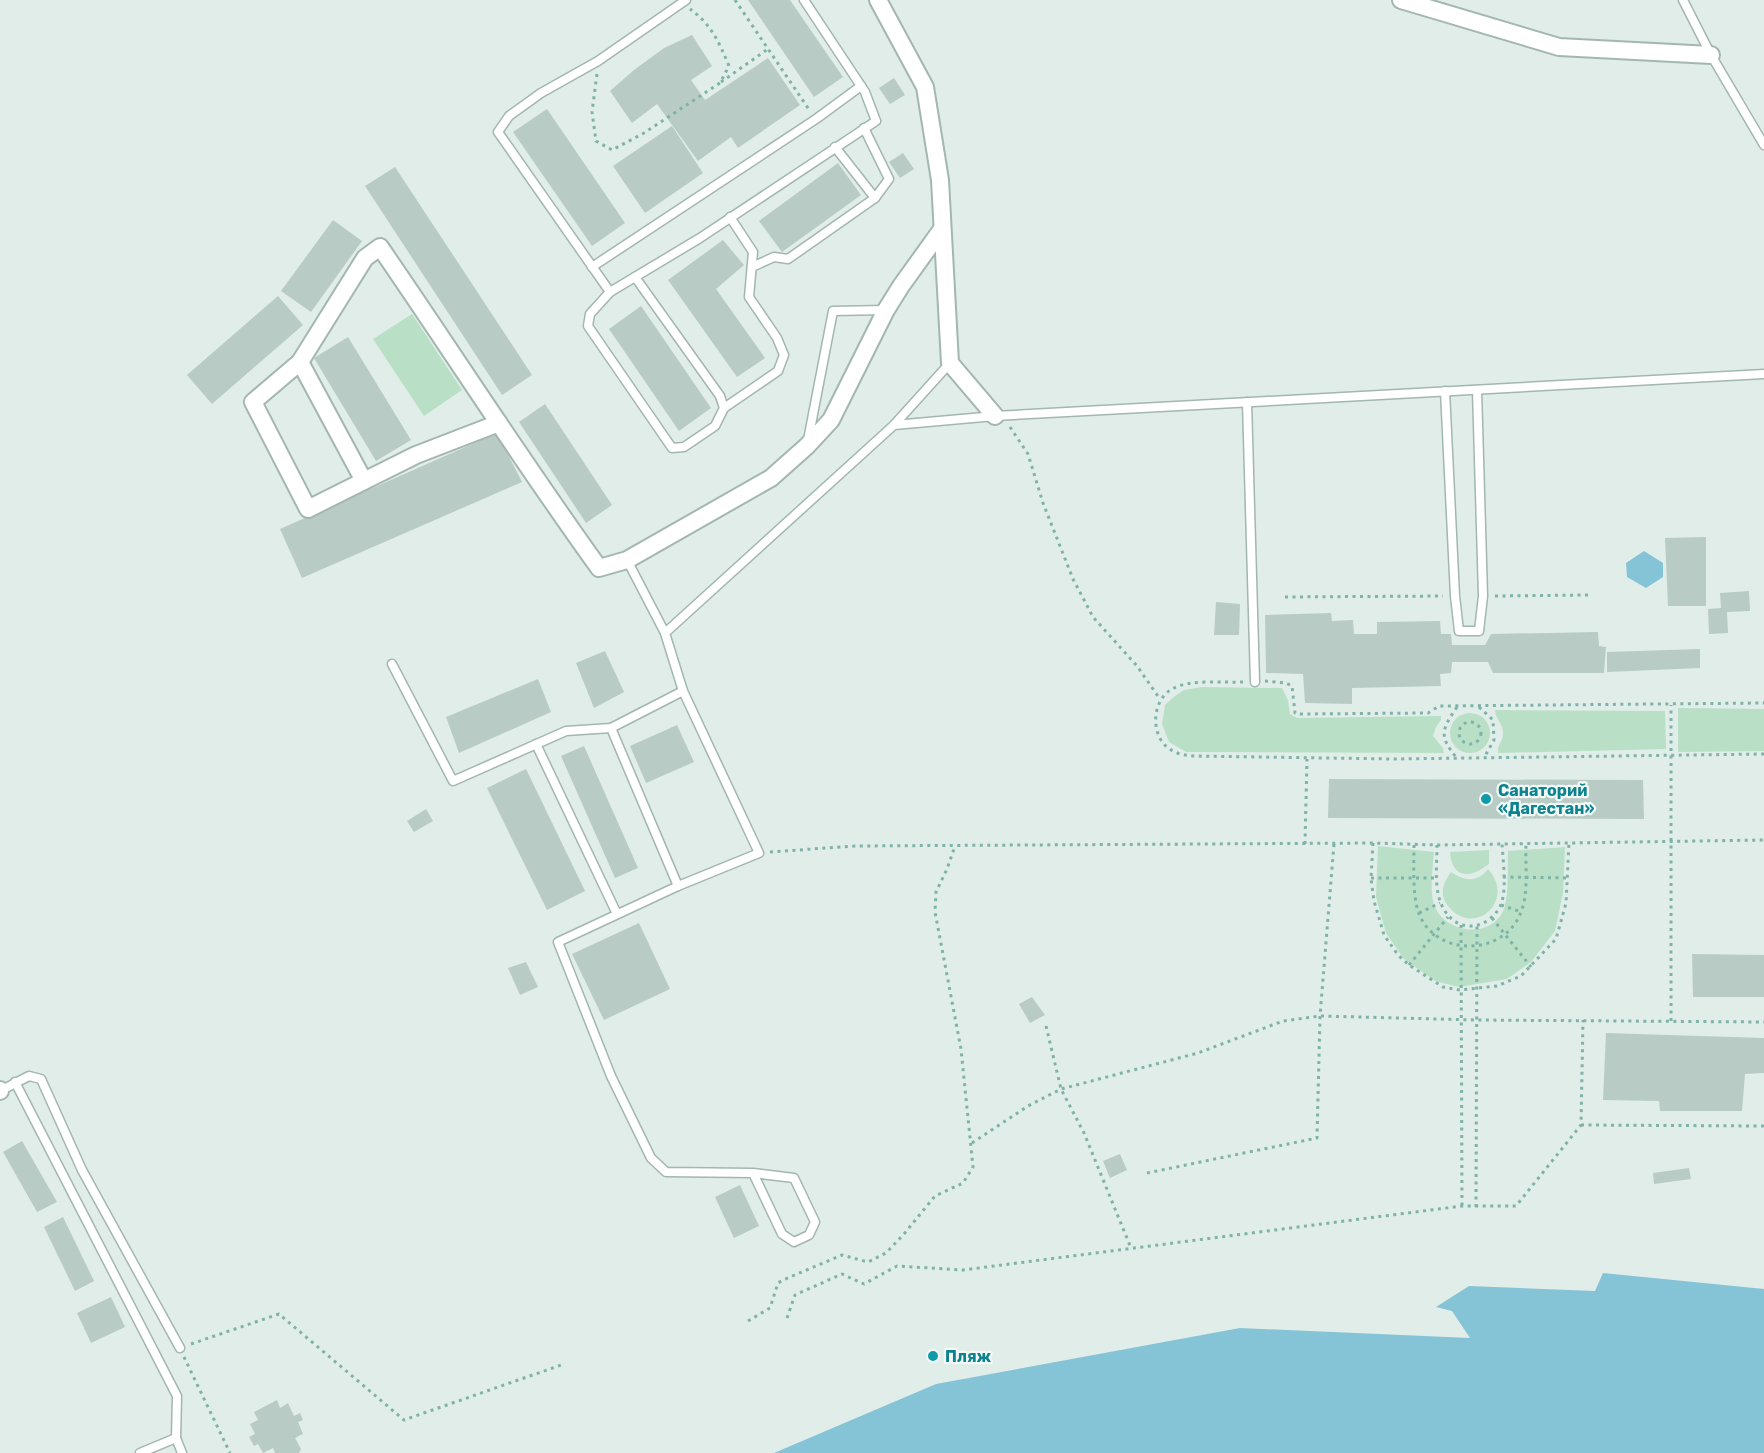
<svg xmlns="http://www.w3.org/2000/svg" width="1764" height="1453" font-family="Rubik,sans-serif">
	<rect width="100%" height="100%" fill="#e1ede9"/>
	<!-- green -->
	<g fill="#b9e0c6">
		<path d="M412 314 462 390 424 416 373 339Z"/>
		<path d="M1202 687 1282 688 1288 700 1290 714 1297 718 1441 716V720L1436 727 1433 736 1443 748 1444 753 1186 752 1169 742 1162 724 1165 705 1175 696 1184 690Z"/>
		<path d="M1678 708 1764 709V751L1678 752Z"/>
		<path d="M1495 710 1665 711 1666 749 1498 753C1497 745 1503 741 1503 734 1504 724 1495 719 1495 710Z"/>
		<circle cx="1470" cy="733" r="20"/>
		<path d="M1378 846 1434 852C1433 866 1429 895 1435 907 1445 931 1485 939 1501 915 1510 901 1507 868 1508 851L1565 847 1563 893 1555 931 1531 962 1507 979 1459 987 1435 981 1404 959 1386 933 1376 897Z"/>
		<path d="M1489 850V864C1470 879 1452 879 1450 852Z"/>
		<path d="M1488 869C1517 900 1474 939 1448 906 1439 894 1443 883 1451 872 1464 881 1478 883 1488 869Z"/>
	</g>
	<!-- water -->
	<g fill="#85c4d7">
		<path d="M1644 551 1663 563V577L1646 588 1627 577 1626 563Z"/>
		<path d="M1603 1273 1764 1289V1453H774L936 1384 1240 1328 1470 1338 1452 1311 1436 1307 1469 1286 1595 1291Z"/>
	</g>
	<!-- building -->
	<g fill="#b9cbc5">
		<path d="M748 0H790L843 77 814 97Z"/>
		<path d="M692 35 712 66 691 80 705 100 768 58 800 105 738 148 731 137 698 161 657 104 632 123 610 91 634 70 664 48Z"/>
		<path d="M894 78 905 95 890 104 879 88Z"/>
		<path d="M547 109 625 223 592 246 513 132Z"/>
		<path d="M672 126 703 173 645 213 613 166Z"/>
		<path d="M903 153 914 169 900 178 889 162Z"/>
		<path d="M838 163 861 195 782 252 759 221Z"/>
		<path d="M395 167 532 375 502 395 365 186Z"/>
		<path d="M333 220 362 241 311 312 281 291Z"/>
		<path d="M723 240 744 265 716 289 765 358 737 377 668 280Z"/>
		<path d="M278 296 303 325 212 404 187 375Z"/>
		<path d="M641 306 711 408 679 431 609 329Z"/>
		<path d="M348 337 411 440 376 461 314 358Z"/>
		<path d="M545 404 612 505 586 523 519 422Z"/>
		<path d="M497 433 522 482 302 578 280 529Z"/>
		<path d="M1706 537V606H1668L1665 538Z"/>
		<path d="M1749 591 1750 611 1727 612 1728 633 1709 634 1708 609 1721 608 1720 593Z"/>
		<path d="M1216 602 1240 604 1239 635H1214Z"/>
		<path d="M1331 613 1332 621 1353 620 1354 634H1377V622L1440 621 1441 634H1451L1452 645H1485L1491 634 1598 632 1599 646 1606 647 1604 673H1493L1488 662H1452L1451 673 1440 674 1441 686 1352 688V704L1305 703 1303 674 1266 673 1265 615Z"/>
		<path d="M1700 649V668L1607 672V652Z"/>
		<path d="M605 651 624 692 594 708 576 663Z"/>
		<path d="M538 679 551 712 459 753 446 717Z"/>
		<path d="M677 725 694 762 646 783 630 746Z"/>
		<path d="M584 746 638 868 615 878 561 756Z"/>
		<path d="M526 769 585 891 547 910 487 788Z"/>
		<path d="M1329 779 1643 780 1644 819 1328 818Z"/>
		<path d="M426 809 433 821 414 832 407 821Z"/>
		<path d="M639 923 670 989 604 1020 572 954Z"/>
		<path d="M1692 954 1764 955V997H1693Z"/>
		<path d="M526 962 538 987 520 995 508 968Z"/>
		<path d="M1032 997 1045 1015 1030 1023 1019 1004Z"/>
		<path d="M1606 1033 1764 1038V1073L1745 1074 1742 1111H1660L1659 1101 1603 1100Z"/>
		<path d="M22 1141 57 1202 37 1212 3 1152Z"/>
		<path d="M1120 1154 1127 1170 1110 1178 1103 1161Z"/>
		<path d="M1689 1168 1691 1179 1654 1184 1653 1173Z"/>
		<path d="M740 1185 759 1226 734 1238 715 1197Z"/>
		<path d="M63 1217 94 1281 75 1291 44 1227Z"/>
		<path d="M111 1297 125 1327 91 1343 77 1313Z"/>
		<path d="M277 1400 280 1408 288 1403 294 1416 300 1413 303 1420 298 1422 303 1434 295 1438 301 1449 299 1453H275L273 1448 263 1453 258 1444 254 1446 249 1437 255 1434 250 1424 258 1420 254 1412Z"/>
	</g>
	<g fill="none" stroke-linecap="round" stroke-linejoin="round">
		<defs>
			<g id="service">
				<path d="M686 0 598 61 541 93 509 116 498 132 610 292 700 238 876 121 865 92 804 0"/>
				<path d="M1683 0 1711 55 1764 145"/>
				<path d="M835 147 875 198"/>
				<path d="M592 267 816 119 861 86"/>
				<path d="M752 267 774 257 788 259 875 198 889 179 864 128"/>
				<path d="M610 292 590 314 588 326 672 448 684 447 715 426 724 408 720 396 635 277"/>
				<path d="M1445 391 1455 596 1459 631H1479L1483 596 1477 390"/>
				<path d="M1247 402 1255 682"/>
				<path d="M724 408 778 371 784 355 777 338 749 297 753 252 730 217"/>
				<path d="M894 425 950 363"/>
				<path d="M808 440 833 311 886 310"/>
				<path d="M627 560 665 633"/>
				<path d="M392 664 453 781 566 731 611 728 683 691"/>
				<path d="M611 728 678 886"/>
				<path d="M536 744 617 914"/>
				<path d="M15 1082 177 1396 176 1438 182 1453"/>
				<path d="M0 1091 29 1076 41 1079 82 1170 180 1348"/>
				<path d="M753 1173 794 1178 815 1222 809 1235 794 1242 782 1234 753 1173 666 1172 651 1158 611 1076 558 942 678 886 759 853 683 691 665 633 894 425 995 416 1764 374"/>
				<path d="M140 1453 176 1438"/>
			</g>
			<g id="minor">
				<path d="M878 0 925 87 940 180 950 363 995 416"/>
				<path d="M1401 0 1559 47 1711 55"/>
				<path d="M300 362 364 481"/>
				<path d="M499 423 416 455 308 509 253 402 300 362 365 258 380 247C453 353 523 463 599 568L627 560 771 478 807 446 831 420 886 310 901 286 942 229"/>
				<path d="M0 1090V1091"/>
			</g>
		</defs>
		<!-- service casing -->
		<use href="#service" stroke="#a3b6b1" stroke-width="11"/>
		<!-- minor casing -->
		<use href="#minor" stroke="#a3b6b1" stroke-width="20"/>
		<!-- path -->
		<g stroke="#7fb3a7" stroke-width="3" stroke-dasharray="3 4.5" stroke-linecap="butt">
			<path d="M735 0 810 111"/>
			<path d="M597 74 592 112 596 141 612 150 644 133 720 83 729 66C719 42 711 24 690 9"/>
			<path d="M721 82 768 49"/>
			<path d="M1010 427 1028 454 1043 503 1073 579 1093 617 1137 666 1160 699"/>
			<path d="M1495 596 1589 595"/>
			<path d="M1285 597 1443 596"/>
			<path d="M1265 681 1286 683 1292 686 1295 713 1300 714 1428 713 1439 706 1764 703"/>
			<path d="M1243 682C1223 683 1191 679 1174 688 1152 698 1150 733 1167 747 1175 754 1184 755 1193 756L1394 759 1764 754"/>
			<path d="M1457 707C1442 729 1438 736 1457 758"/>
			<path d="M1479 707 1493 720 1494 740 1485 756"/>
			<circle cx="1470" cy="733" r="11"/>
			<path d="M1373 843 1371 878 1374 901 1384 935 1398 955 1409 965 1443 987 1460 990 1497 986 1521 976 1556 939 1566 903 1569 842"/>
			<path d="M1305 844 1307 759"/>
			<path d="M1414 845C1414 865 1412 895 1419 914 1437 958 1505 956 1521 912 1529 892 1525 865 1526 843"/>
			<path d="M1437 845C1437 871 1431 906 1456 922 1461 926 1471 927 1478 925 1487 923 1498 913 1501 904 1507 890 1503 860 1502 844"/>
			<path d="M770 852 855 846 1373 843 1437 845 1764 840"/>
			<path d="M1503 877 1568 878"/>
			<path d="M1371 878H1437"/>
			<path d="M1501 905 1521 912"/>
			<path d="M1419 913 1440 903"/>
			<path d="M1492 918 1531 967"/>
			<path d="M1461 925 1462 1205"/>
			<path d="M1409 965 1448 917"/>
			<path d="M1671 1021V705"/>
			<path d="M1046 1026 1061 1089 1084 1133 1131 1248"/>
			<path d="M1581 1125 1764 1126"/>
			<path d="M972 1143 1028 1106 1061 1089 1198 1053 1283 1021 1320 1016 1477 1020 1764 1022"/>
			<path d="M1147 1173 1317 1138 1320 1016 1334 844"/>
			<path d="M1476 1207 1477 926"/>
			<path d="M787 1318 795 1295 842 1274 864 1284 897 1266 963 1270 1462 1206H1516L1581 1125 1583 1020"/>
			<path d="M748 1321 770 1308 778 1283 783 1280 842 1255 868 1262 886 1253 904 1234 935 1196 963 1183 973 1167 961 1049 935 912 936 892 947 869 955 846"/>
			<path d="M191 1344 279 1314 404 1420 564 1364"/>
			<path d="M184 1357 230 1453"/>
		</g>
		<!-- service -->
		<use href="#service" stroke="#fff" stroke-width="8"/>
		<!-- minor -->
		<use href="#minor" stroke="#fff" stroke-width="16"/>
	</g>
	<!-- markers -->
	<g fill="#0f9aa8" stroke="#f2f9f6" stroke-width="2">
		<circle cx="1486" cy="799" r="6"/>
		<circle cx="933" cy="1356" r="6"/>
	</g>
	<g text-anchor="middle" stroke-width="4.5" stroke-linejoin="round" paint-order="stroke">
		<!-- culture labels -->
		<g font-size="16" font-weight="bold" fill="#0d838f" stroke="#f2f9f6" text-anchor="start">
			<text x="1498" y="796">Санаторий<tspan x="1498" dy="18">«Дагестан»</tspan></text>
			<text x="945" y="1362">Пляж</text>
		</g>
	</g>
</svg>
